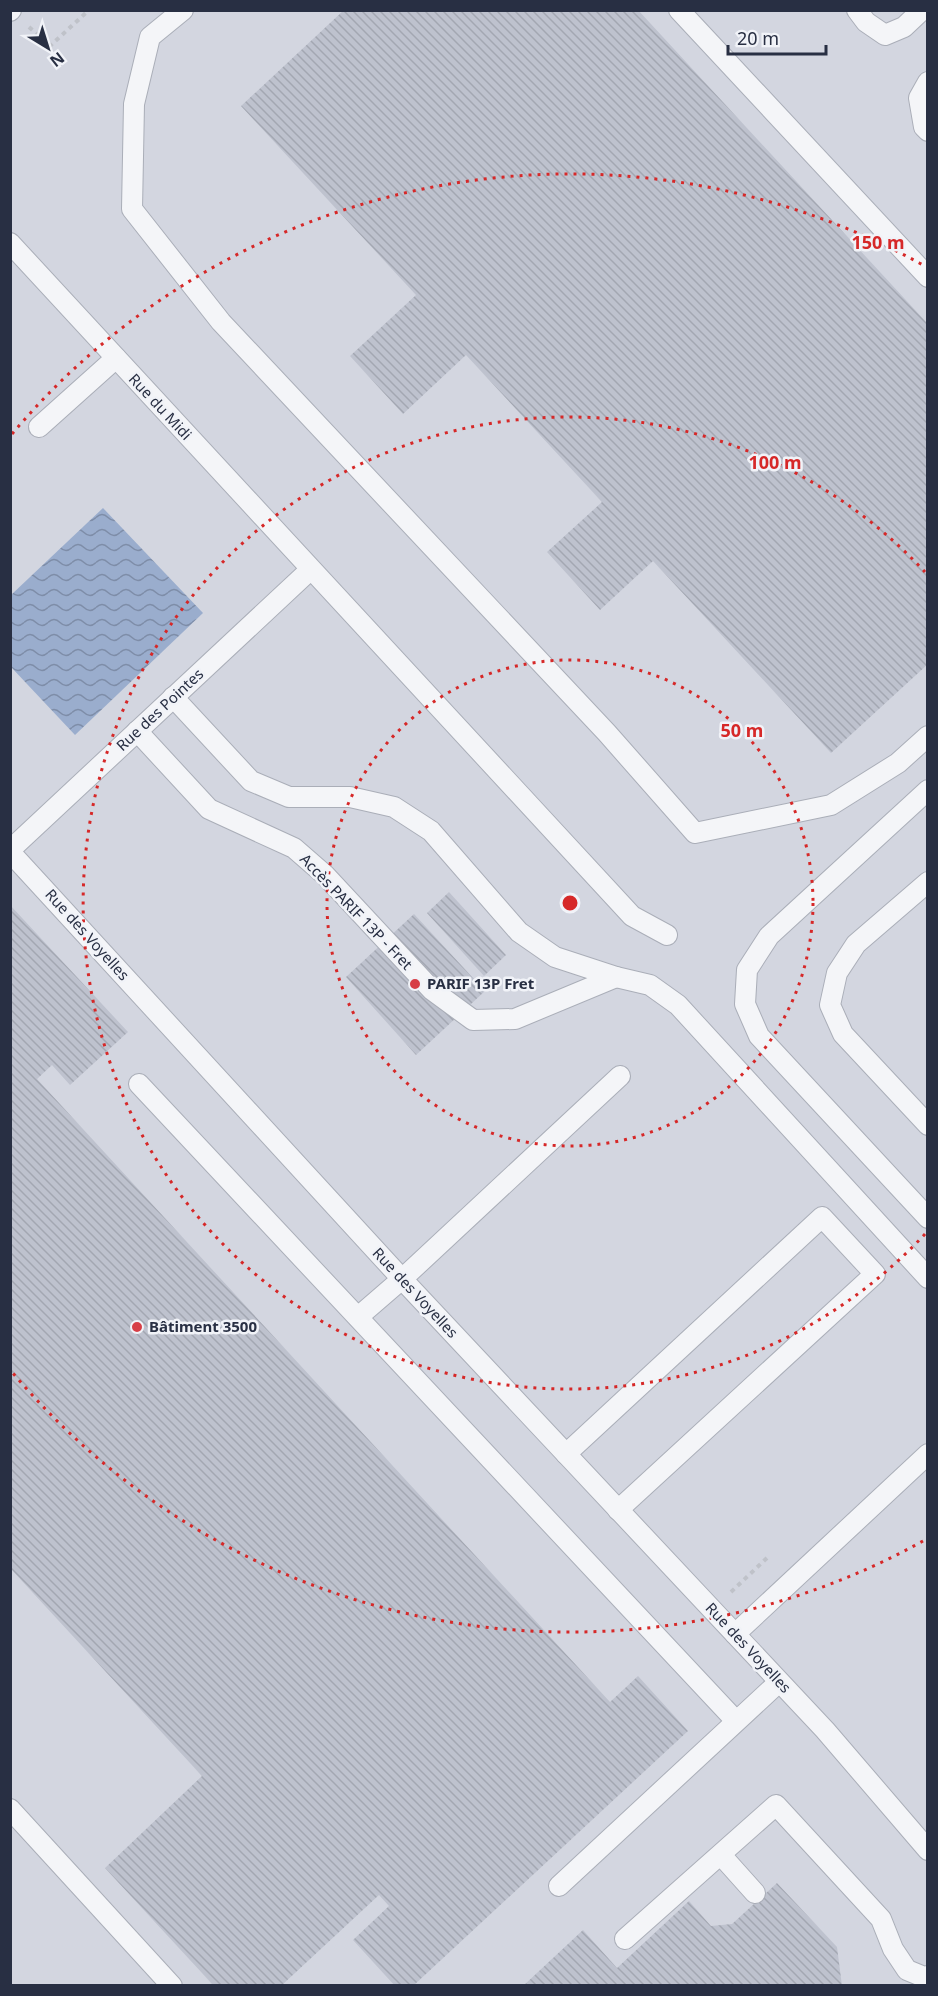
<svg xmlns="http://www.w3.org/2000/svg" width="938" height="1996" font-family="'Noto Sans',sans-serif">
	<defs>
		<pattern id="water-waves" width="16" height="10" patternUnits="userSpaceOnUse" patternTransform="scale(1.5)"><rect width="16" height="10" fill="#9aadcd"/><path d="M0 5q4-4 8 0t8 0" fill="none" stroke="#7e8da8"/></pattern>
		<pattern id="building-back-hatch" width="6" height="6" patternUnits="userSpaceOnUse" patternTransform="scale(1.5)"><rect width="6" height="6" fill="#bec2ce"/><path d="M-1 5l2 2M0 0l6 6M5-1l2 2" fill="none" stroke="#a3a7b2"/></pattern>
	</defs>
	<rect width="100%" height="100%" fill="#e1e4ea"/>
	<!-- built -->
	<path fill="#d3d6e0" d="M11 11H927V1985L11 1986Z"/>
	<!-- water -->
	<path fill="url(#water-waves)" d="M103 508 203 613 75 735 11 667V595Z"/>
	<!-- building -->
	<g fill="url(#building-back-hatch)">
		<path d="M344 10H638L928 324V664L831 753 653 561 600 610 547 552 602 502 466 355 403 414 350 356 416 295 241 106Z"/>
		<path d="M449 892 506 955 484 976 427 913Z"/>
		<path d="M10 905 128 1032 70 1085 52 1065 37 1079 610 1702 638 1676 688 1731 413 1986H395L353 1940 389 1906 379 1895 281 1986H214L105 1868 202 1776 10 1568Z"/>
		<path d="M414 914 485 991 416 1055 346 977Z"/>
		<path d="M777 1883 837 1947 842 1986H523L583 1930 617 1968 689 1901 711 1926 732 1924Z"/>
	</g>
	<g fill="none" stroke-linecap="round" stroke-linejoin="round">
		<defs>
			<g id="lane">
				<path d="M183 10 150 37 134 104 132 209 221 322 607 733 695 833 831 805 898 763 928 736"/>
				<path d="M679 10 928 277"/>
				<path d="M857 10 866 22 885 35 904 27 922 10"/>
				<path d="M10 11 11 10"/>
				<path d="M928 82 919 98 924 127 928 131"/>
				<path d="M10 243 632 916 667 935"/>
				<path d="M39 427 116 358"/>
				<path d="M173 697 251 781 289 797H350L394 807 431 831 519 932 555 957 616 977 650 985 678 1005 928 1278"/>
				<path d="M137 731 209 809 294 848 325 875 432 990 473 1020 515 1019 616 977"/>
				<path d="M928 790 769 936 747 970 745 1004 759 1036 928 1218"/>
				<path d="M10 850 310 570"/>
				<path d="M10 852 402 1279 825 1730 928 1850"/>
				<path d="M928 882 856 944 837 973 830 1005 843 1034 928 1125"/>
				<path d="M139 1084 736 1721"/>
				<path d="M358 1317 402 1279 620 1076"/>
				<path d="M566 1454 822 1217 875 1274 618 1510"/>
				<path d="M735 1634 928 1454"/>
				<path d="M10 1809 172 1986"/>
				<path d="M721 1855 755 1893"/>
				<path d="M559 1886 779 1682"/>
				<path d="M625 1939 776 1805 881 1919 893 1949 907 1970 924 1977 928 1976"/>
			</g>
		</defs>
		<!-- lane casing -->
		<use href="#lane" stroke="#aaaeb8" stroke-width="22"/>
		<!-- path -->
		<g stroke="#bfc2c9" stroke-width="4" stroke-dasharray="4.5 4.5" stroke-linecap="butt">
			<path d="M29 27 50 46 89 10"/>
			<path d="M731 1592 768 1557"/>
		</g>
		<!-- lane -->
		<use href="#lane" stroke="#f4f5f8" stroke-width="20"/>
	</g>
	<!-- distance rings -->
	<g fill="none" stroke="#d62828" stroke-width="3" stroke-dasharray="3 6">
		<circle cx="570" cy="903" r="243"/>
		<path d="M925 1234A486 486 0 1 1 925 572"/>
		<path d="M923 1541A729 729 0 0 1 12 1372M12 434A729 729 0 0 1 923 265"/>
	</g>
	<!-- markers -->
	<g fill="#d73e46" stroke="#f1f3f8" stroke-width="2">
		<circle cx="415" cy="984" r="6"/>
		<circle cx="137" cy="1327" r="6"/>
	</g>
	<g text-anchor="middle" stroke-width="5" stroke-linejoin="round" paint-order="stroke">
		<!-- street labels -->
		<g font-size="15" fill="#282f43" stroke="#f1f3f8">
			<text transform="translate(160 407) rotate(47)" y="5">Rue du Midi</text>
			<text transform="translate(160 710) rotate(-43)" y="5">Rue des Pointes</text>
			<text transform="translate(356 912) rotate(46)" y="5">Accès PARIF 13P - Fret</text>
			<text transform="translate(87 935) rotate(48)" y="5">Rue des Voyelles</text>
			<text transform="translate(415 1293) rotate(47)" y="5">Rue des Voyelles</text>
			<text transform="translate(748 1648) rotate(47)" y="5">Rue des Voyelles</text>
		</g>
		<!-- poi labels -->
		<g font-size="15" font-weight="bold" fill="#282f43" stroke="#f1f3f8" text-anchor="start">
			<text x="427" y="989">PARIF 13P Fret</text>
			<text x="149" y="1332">Bâtiment 3500</text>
		</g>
	</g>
	<circle cx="570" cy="903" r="9" fill="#d62828" stroke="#f1f3f8" stroke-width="3"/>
	<g font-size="18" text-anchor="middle" font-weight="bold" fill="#d62828" stroke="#f1f3f8" stroke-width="5" stroke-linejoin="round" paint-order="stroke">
		<text x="878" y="249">150 m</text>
		<text x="775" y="469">100 m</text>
		<text x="742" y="737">50 m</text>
	</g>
	<!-- border -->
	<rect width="938" height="1996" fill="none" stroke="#282f43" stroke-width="24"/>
	<!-- north arrow -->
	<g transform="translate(48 48) rotate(142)" stroke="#f1f3f8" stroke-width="4.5" paint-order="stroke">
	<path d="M0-4.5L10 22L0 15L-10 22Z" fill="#282f43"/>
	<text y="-9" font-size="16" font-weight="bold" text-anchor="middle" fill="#282f43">N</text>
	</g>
	<!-- scale -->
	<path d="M728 45v9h98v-9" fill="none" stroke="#282f43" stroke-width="3"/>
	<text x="737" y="45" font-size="18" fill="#282f43" stroke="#f1f3f8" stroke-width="4.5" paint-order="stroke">20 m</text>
</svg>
